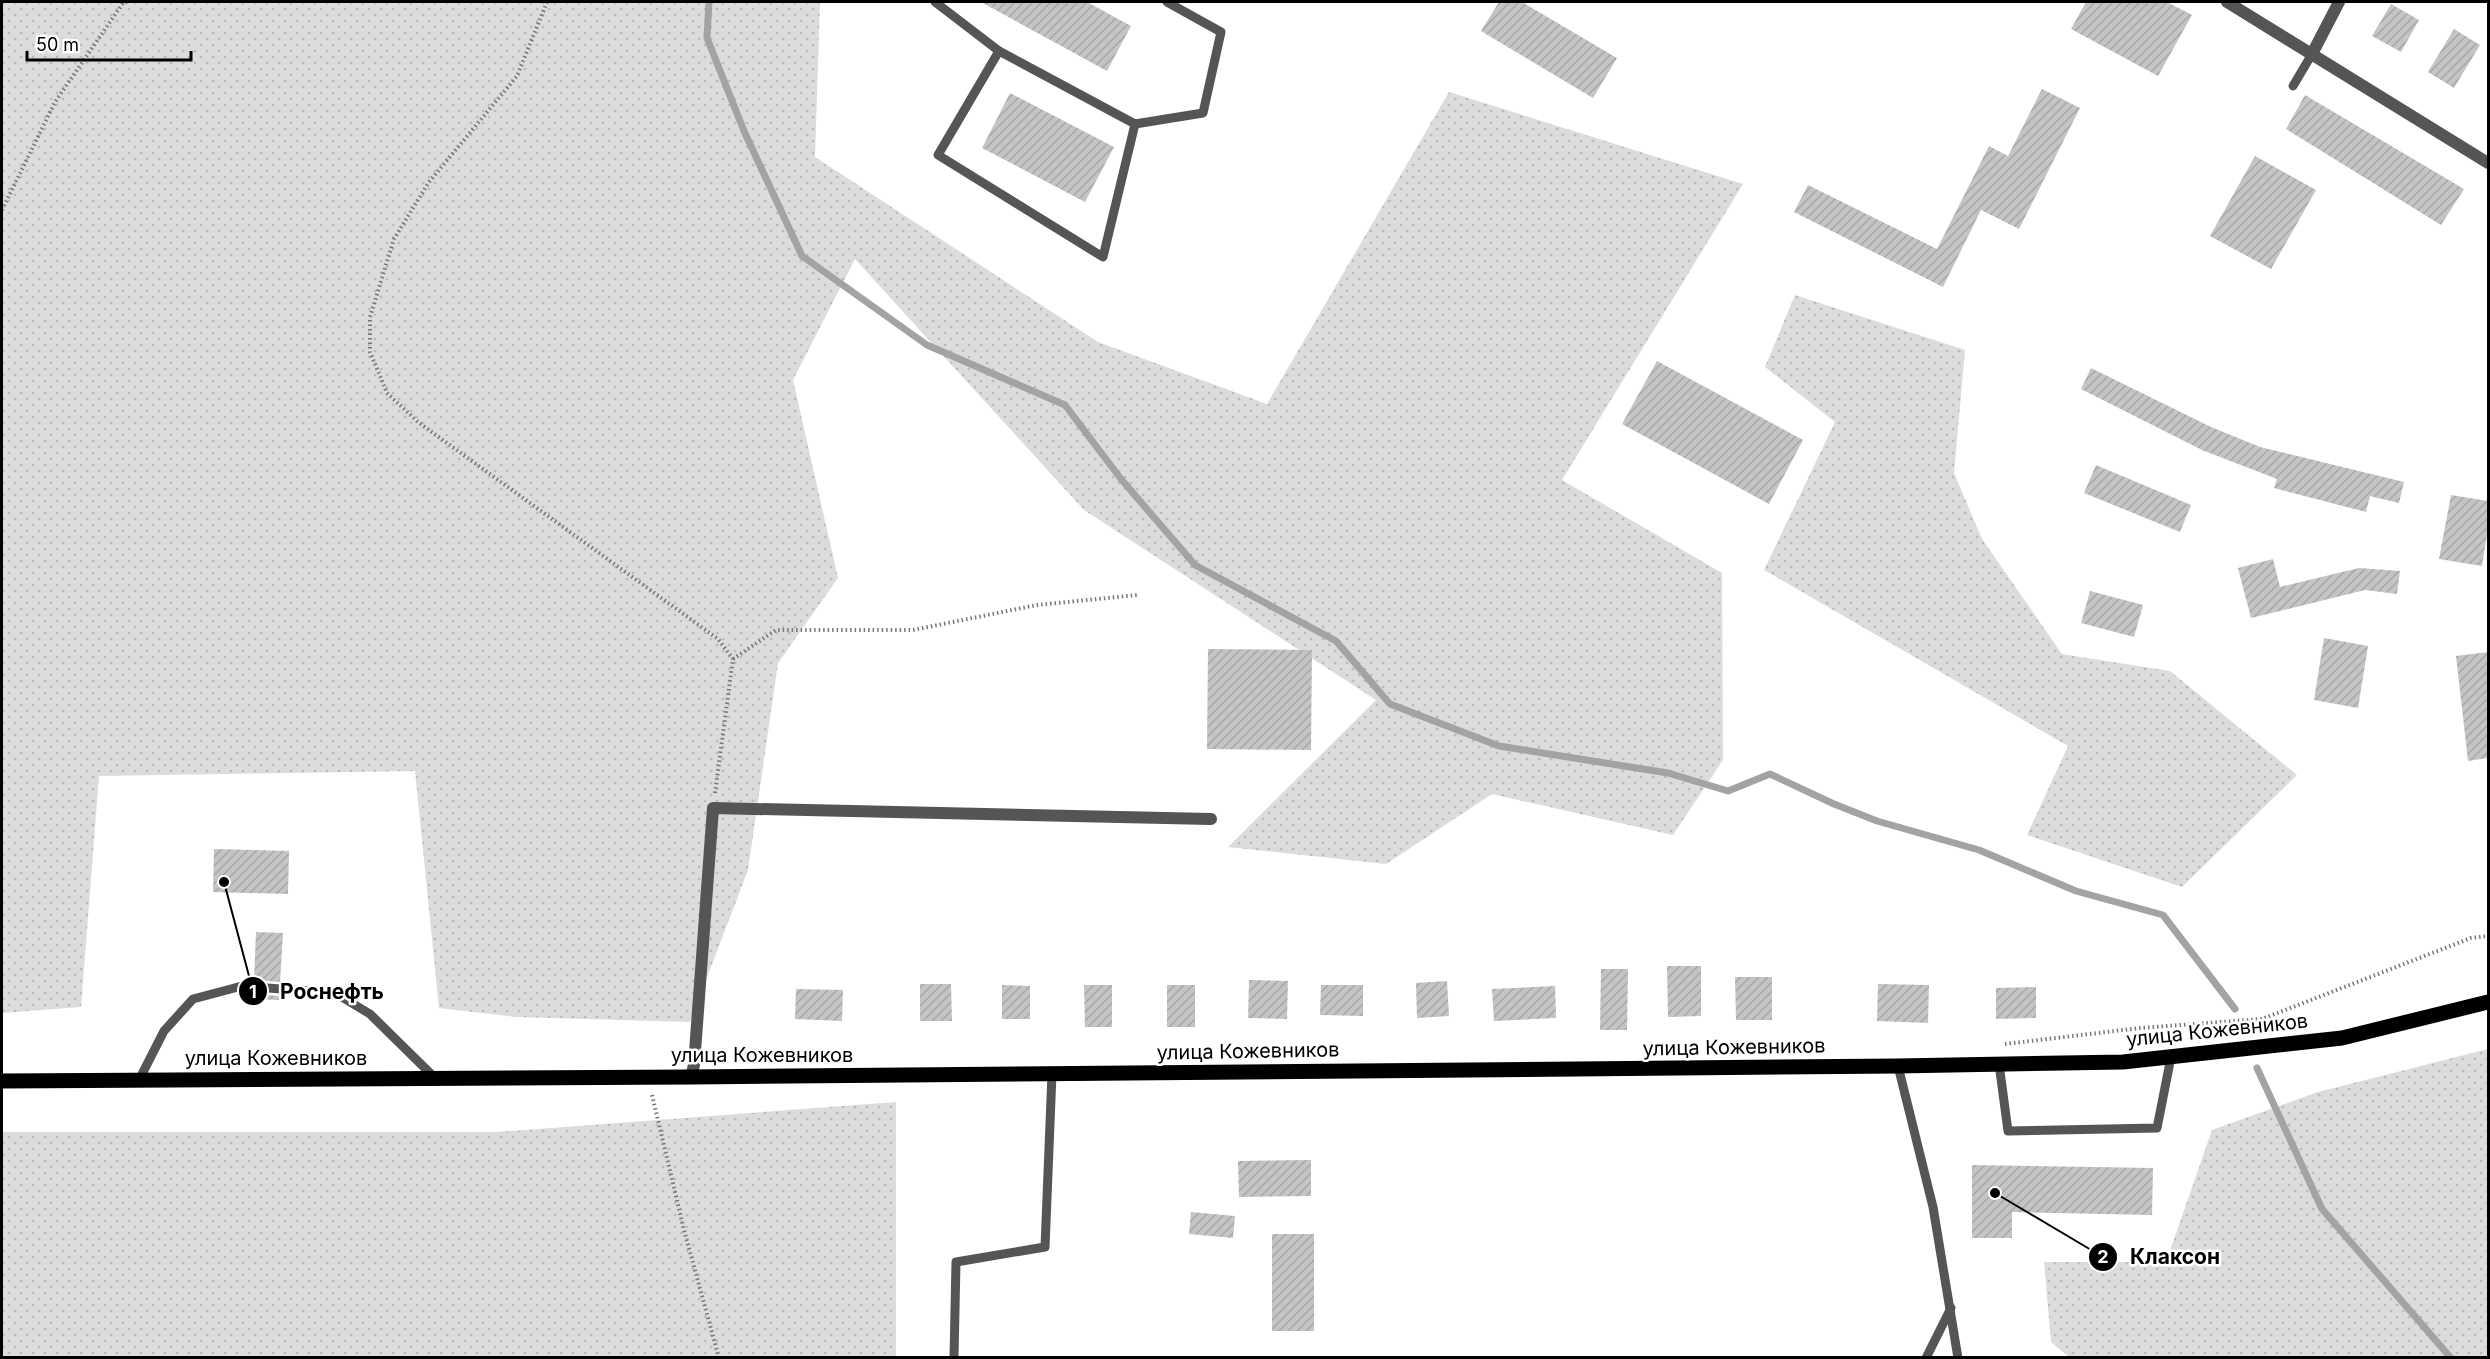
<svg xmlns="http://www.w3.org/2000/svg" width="2490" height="1359" font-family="Inter,sans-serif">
	<defs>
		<pattern id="grass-dots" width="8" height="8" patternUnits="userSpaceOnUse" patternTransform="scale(1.5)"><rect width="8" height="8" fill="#dcdcdc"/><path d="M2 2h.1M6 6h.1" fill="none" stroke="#bbb" stroke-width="1.8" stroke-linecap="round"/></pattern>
		<pattern id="building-hatch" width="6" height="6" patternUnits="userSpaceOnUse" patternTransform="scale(1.5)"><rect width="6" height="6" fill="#c4c4c4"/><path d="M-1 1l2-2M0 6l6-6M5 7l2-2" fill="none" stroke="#a7a7a7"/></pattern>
	</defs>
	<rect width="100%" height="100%" fill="#fff"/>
	<!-- grass -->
	<g fill="url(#grass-dots)">
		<path d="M2 2H820L815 157 1098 342 1267 404 1449 92 1743 184 1562 480 1722 573 1723 760 1673 835 1492 794 1386 864 1228 847 1376 700 1084 510 855 259 793 380 838 578 778 663 748 870 690 1022 517 1017 439 1008 415 771 99 776 81 1007 2 1013Z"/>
		<path d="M1795 295 1965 350 1954 473 1982 539 2062 654 2170 671 2297 775 2182 887 2027 835 2068 746 1764 570 1835 422 1765 367Z"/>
		<path d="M2488 1049V1357L2070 1358 2051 1342 2044 1262H2166L2212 1130 2318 1092Z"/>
		<path d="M896 1102V1357H2V1132H497Z"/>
	</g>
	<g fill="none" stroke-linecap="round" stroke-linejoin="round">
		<!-- stream -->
		<g stroke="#a3a3a3" stroke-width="7">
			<path d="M709 2 707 38 744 131 802 256 927 345 1065 405 1121 479 1195 565 1336 641 1390 704 1499 746 1668 773 1728 791 1770 774 1834 804 1877 821 1979 850 2076 891 2163 915 2235 1009"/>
			<path d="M2257 1068 2322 1209 2451 1358"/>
		</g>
	</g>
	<!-- building -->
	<g fill="url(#building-hatch)">
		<path d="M981 2H1087L1131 26 1107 71Z"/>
		<path d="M1499 2H1522L1617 58 1593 98 1481 31Z"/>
		<path d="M2086 2H2167L2192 15 2158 76 2071 29Z"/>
		<path d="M2391 4 2419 20 2401 52 2372 36Z"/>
		<path d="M2454 29 2480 45 2454 88 2428 72Z"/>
		<path d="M2042 89 2080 108 2019 229 1981 210 1943 287 1794 212 1808 185 1937 249 1989 146 2008 156Z"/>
		<path d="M1010 93 1114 147 1085 202 982 148Z"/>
		<path d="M2305 95 2464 189 2441 225 2286 129Z"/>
		<path d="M2255 156 2316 190 2271 269 2210 236Z"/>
		<path d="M1657 361 1803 440 1769 504 1622 424Z"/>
		<path d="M2091 368 2211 427 2260 447 2404 482 2399 503 2370 496 2366 512 2274 488 2277 479 2202 450 2081 389Z"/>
		<path d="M2096 465 2191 505 2180 532 2084 493Z"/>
		<path d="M2451 495 2488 501V528L2482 566 2439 559Z"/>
		<path d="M2273 559 2280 587 2359 568 2400 571 2397 594 2365 590 2251 618 2238 568Z"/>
		<path d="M2090 591 2143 605 2134 637 2081 623Z"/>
		<path d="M2324 638 2368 646 2358 708 2314 700Z"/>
		<path d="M1208 649 1312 650 1311 750 1207 749Z"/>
		<path d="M2488 652V758L2468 761 2456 656Z"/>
		<path d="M214 849 289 851 288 894 213 892Z"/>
		<path d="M256 932 283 933 280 982 254 980Z"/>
		<path d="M1667 966H1701V1016L1668 1017Z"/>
		<path d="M1601 969H1628L1627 1030H1600Z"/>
		<path d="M1735 977H1772V1020H1736Z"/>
		<path d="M1249 980 1288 981 1287 1019 1248 1018Z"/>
		<path d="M1447 981 1449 1016 1417 1018 1416 983Z"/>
		<path d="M920 984H951L952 1021H920Z"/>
		<path d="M1878 984 1929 985 1928 1023 1877 1021Z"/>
		<path d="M1002 985 1030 986V1019H1002Z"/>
		<path d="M1084 985H1112V1027H1085Z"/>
		<rect x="1167" y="985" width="28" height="42"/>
		<path d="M1321 985H1363V1016L1320 1015Z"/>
		<path d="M1555 986 1556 1018 1494 1021 1492 989Z"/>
		<path d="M2036 987V1018L1996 1019V988Z"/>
		<path d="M796 989 843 990 842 1021 795 1019Z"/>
		<path d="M253 994 279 996V1000L253 999Z"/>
		<path d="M1311 1160V1196L1239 1197 1238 1161Z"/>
		<path d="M1972 1165 2153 1168 2152 1215 2012 1212V1238H1972Z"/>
		<path d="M1191 1212 1235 1216 1233 1238 1189 1234Z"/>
		<rect x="1272" y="1234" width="42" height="97"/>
	</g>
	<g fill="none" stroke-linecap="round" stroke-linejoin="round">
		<!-- path -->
		<g stroke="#777" stroke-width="4" stroke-dasharray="1.5 3" stroke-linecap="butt">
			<path d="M547 2 517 76 429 182 394 239 370 317V352L387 393 418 422 718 639 733 659 715 793"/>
			<path d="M2 210 55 102 123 3 127 2"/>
			<path d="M733 659 776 630H913L1037 605 1137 595"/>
			<path d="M2005 1044 2140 1028 2262 1019 2471 938 2488 936"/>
			<path d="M652 1095 684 1230 719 1358"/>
		</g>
		<!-- lane -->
		<g stroke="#555" stroke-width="9">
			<path d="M935 2 999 51 1135 124 1203 113 1221 32 1167 2"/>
			<path d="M999 51 938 155 1103 257 1135 124"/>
			<path d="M2293 86 2312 54"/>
			<path d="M1999 1064 2008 1131 2157 1128 2171 1057"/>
			<path d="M1898 1066 1933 1207 1958 1358"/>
			<path d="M139 1080 164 1031 193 999 242 986 335 993 370 1014 435 1078"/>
			<path d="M954 1358 956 1262 1045 1247 1052 1074"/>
			<path d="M1926 1358 1951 1308"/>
		</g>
		<!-- street -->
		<g stroke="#555" stroke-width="12">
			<path d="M2227 2 2488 163"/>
			<path d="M2312 54 2339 2"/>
			<path d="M691 1077 694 1065 713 808 1211 819"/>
		</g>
		<!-- primary -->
		<path stroke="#000" stroke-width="15" d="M2 1081 691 1077 1898 1066 2123 1062 2342 1038 2488 1002"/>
	</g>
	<g text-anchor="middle" stroke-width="5" stroke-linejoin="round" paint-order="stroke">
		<!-- street labels -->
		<g font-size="20" fill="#000" stroke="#fff">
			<text transform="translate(2217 1030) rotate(-6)" y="7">улица Кожевников</text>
			<text transform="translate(1734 1047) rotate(-1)" y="7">улица Кожевников</text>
			<text transform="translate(1248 1051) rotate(-1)" y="7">улица Кожевников</text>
			<text x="762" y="1062">улица Кожевников</text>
			<text x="276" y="1065">улица Кожевников</text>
		</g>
	</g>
	<!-- callouts -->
	<path fill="none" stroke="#000" stroke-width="2" d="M224 882L253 991M1995 1193L2103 1257"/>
	<g fill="#000" stroke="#fff" stroke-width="2">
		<circle cx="224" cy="882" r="6"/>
		<circle cx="1995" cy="1193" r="6"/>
		<circle cx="253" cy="991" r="15"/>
		<circle cx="2103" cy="1257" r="15"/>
	</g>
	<g font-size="18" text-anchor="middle" font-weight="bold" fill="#fff">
		<text x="253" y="998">1</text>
		<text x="2103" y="1263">2</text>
	</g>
	<g font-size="21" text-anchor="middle" font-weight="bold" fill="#000" stroke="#fff" stroke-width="5" stroke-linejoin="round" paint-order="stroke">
		<text x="332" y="999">Роснефть</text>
		<text x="2175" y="1264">Клаксон</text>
	</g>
	<!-- border -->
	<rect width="2490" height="1359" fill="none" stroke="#000000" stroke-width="6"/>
	<!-- scale -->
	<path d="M27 51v9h164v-9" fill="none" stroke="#000000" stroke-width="3"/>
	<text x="36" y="51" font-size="18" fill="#000000" stroke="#ffffff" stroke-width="4.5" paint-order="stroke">50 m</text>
</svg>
